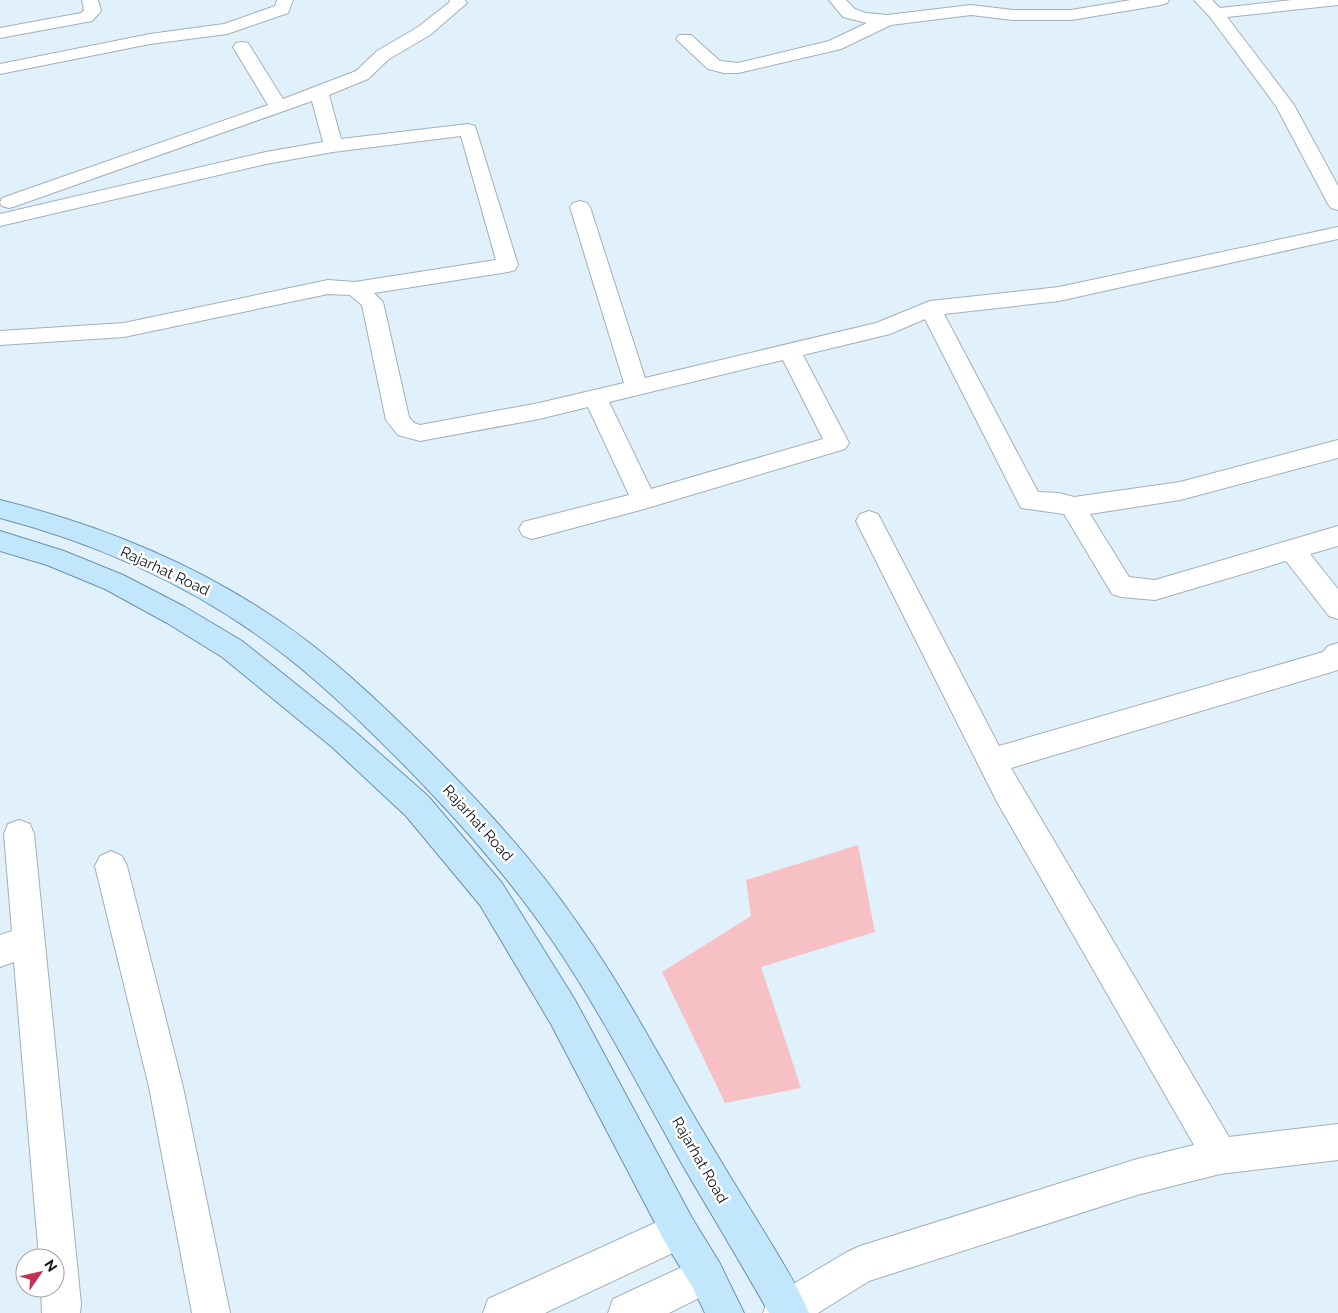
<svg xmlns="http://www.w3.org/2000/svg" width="1338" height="1313" font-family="Raleway,sans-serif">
	<rect width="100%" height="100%" fill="#e1f1fc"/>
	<!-- green -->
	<path fill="#f7c0c5" d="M858 845 875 932 761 967 801 1088 725 1103 662 972 751 916 746 880Z"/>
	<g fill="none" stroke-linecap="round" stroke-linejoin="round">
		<defs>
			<g id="minor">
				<path d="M82 0H98L101 11 92 21 0 38V28L81 13 84 10Z"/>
				<path d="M277 0H293L288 13 227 34 150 44 0 74V64L150 34 224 24 275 6Z"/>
				<path d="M449 0H465L467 3 430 35 389 59 368 79 329 95 341 139 468 124 475 126 518 265 515 270 508 272 374 293 383 302 409 417 414 423 420 425 539 403 624 383 570 207 573 203 580 201 587 203 590 207 645 378 876 323 930 301 1059 287 1338 227V239L1059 301 944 314 1038 492 1059 493 1074 497 1180 482 1338 440V458L1180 500 1090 514 1129 577 1155 580 1338 526V546L1310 554 1338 589V619L1329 616 1286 561 1155 600 1121 597 1112 594 1064 514 1021 508 925 319 890 334 803 355 849 443 845 449 644 509 532 539 523 536 519 529 523 522 629 495 588 407 539 419 420 441 398 435 386 420 362 305 350 295 328 294 124 337 0 345V331L124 323 328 280 355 282 496 260 461 136 333 152 266 164 0 226V214L266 152 323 142 312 101 16 206 9 208 2 206 0 203 2 198 268 105 233 47 236 43 242 42 248 43 283 99 356 71 377 51 418 27 450 2ZM783 360 823 439 651 489 609 402Z"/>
				<path d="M829 0H846L855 9 865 13 887 15 971 5 1013 10H1071L1131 0H1169L1167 3 1161 5 1071 20H1013L971 15 891 25 841 49 738 73H724L708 69 676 39 679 35H691L720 61 738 63 829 41 867 23 843 17Z"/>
				<path d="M1194 0H1212L1220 8 1292 0H1338V5L1227 17 1294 105 1338 186V210L1331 208 1328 204 1276 106 1210 17Z"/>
				<path d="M869 511 878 514 999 746 1323 652 1328 646 1338 643V670L1011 768 1229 1137 1338 1124V1160L1220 1174 1137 1195 869 1281 818 1313H763L768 1299 847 1252 860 1246 1137 1159 1194 1145 997 802 856 521 860 514Z"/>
				<path d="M19 820 30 824 34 834 81 1304 80 1313H42L41 1288H55V1258H39L14 962 0 967V935L12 931 4 834 8 824Z"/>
				<path d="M111 851 122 856 127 866 183 1087 230 1313H192L149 1087 95 866 100 856Z"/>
				<path d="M679 1212 692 1218 698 1231 692 1244 545 1313H483L488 1299Z"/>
				<path d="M706 1256 719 1262 725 1275 719 1288 669 1313H608L613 1299Z"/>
			</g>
			<g id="major">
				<path d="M0 500C109 527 216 572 307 641 349 673 388 711 426 748 481 803 534 860 578 924 622 986 657 1053 695 1118 717 1155 740 1193 763 1230 779 1257 797 1284 809 1313H769C741 1263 711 1214 682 1164 641 1091 603 1016 556 946 512 881 460 822 405 766 367 728 329 690 287 657 203 591 103 545 0 518Z"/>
				<path d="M0 531 64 551 123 575 185 607 242 641 352 729 428 796 502 883 575 1000 692 1218 719 1262 744 1313H705L693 1288 666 1244 551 1024 480 905 406 816 332 747 222 657 167 623 105 589 47 565 0 551Z"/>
			</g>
		</defs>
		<!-- minor casing -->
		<use href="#minor" stroke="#a1b0ba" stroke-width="2"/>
		<!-- major casing -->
		<use href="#major" stroke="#6992ab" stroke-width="2"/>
		<!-- minor -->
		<use href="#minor" fill="#fff" fill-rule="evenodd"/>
		<!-- major -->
		<use href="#major" fill="#c2e6fc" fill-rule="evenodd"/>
	</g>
	<g text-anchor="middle" stroke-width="5" stroke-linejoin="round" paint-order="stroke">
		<!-- street labels -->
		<g font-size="15" fill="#0f1518" stroke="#fff">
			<text transform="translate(165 571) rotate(25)" y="5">Rajarhat Road</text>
			<text transform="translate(478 823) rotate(48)" y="5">Rajarhat Road</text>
			<text transform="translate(700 1160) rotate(60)" y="5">Rajarhat Road</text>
		</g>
	</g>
	<!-- north arrow -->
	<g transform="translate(40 1273) rotate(56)"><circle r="24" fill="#ffffff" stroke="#9fa1a3"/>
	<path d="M0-4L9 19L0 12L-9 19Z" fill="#c23253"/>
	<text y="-8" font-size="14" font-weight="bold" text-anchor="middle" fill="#0f1518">N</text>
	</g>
</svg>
